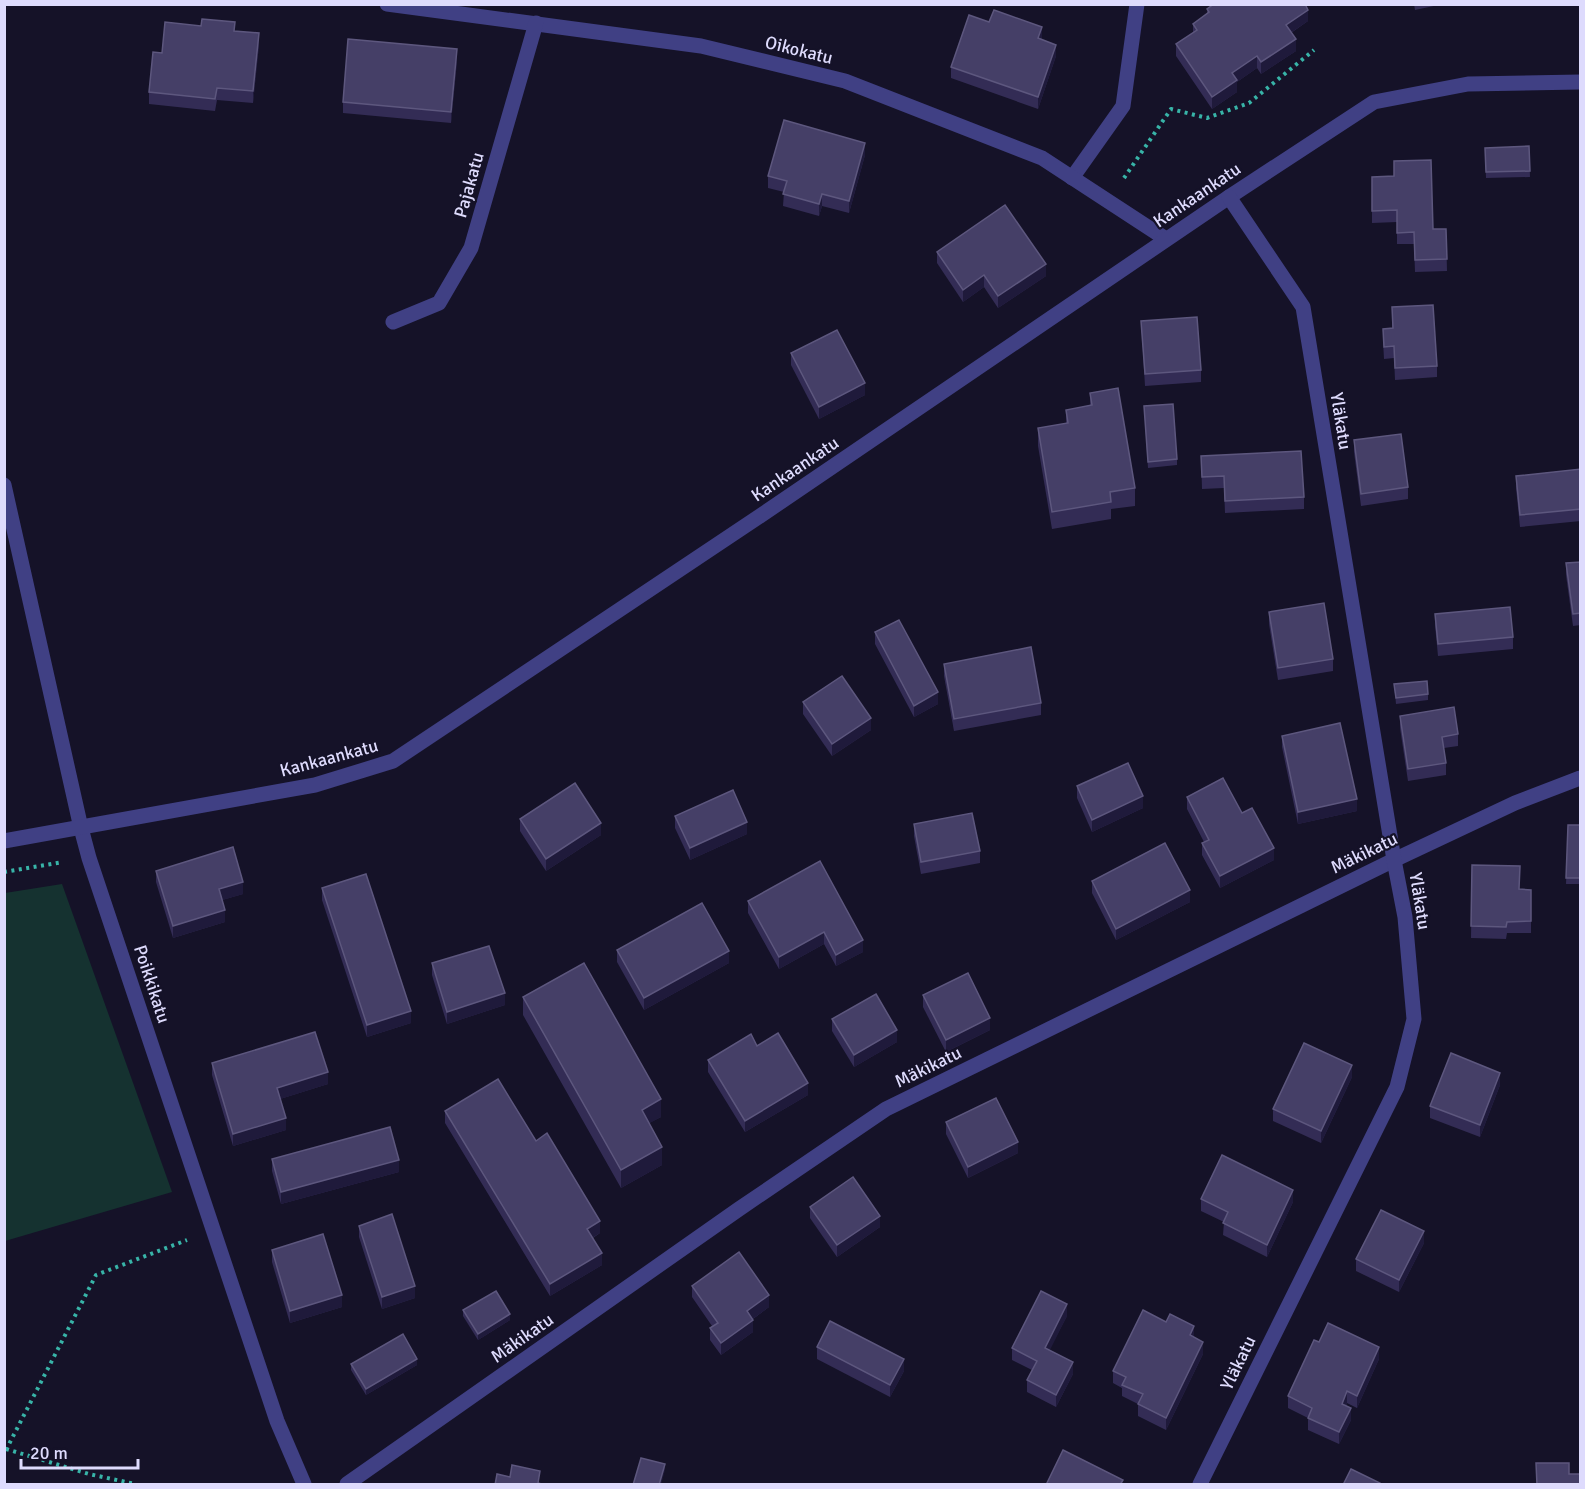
<svg xmlns="http://www.w3.org/2000/svg" width="1585" height="1489" font-family="Signika,sans-serif">
	<rect width="100%" height="100%" fill="#151228"/>
	<!-- green -->
	<path fill="#153230" d="M62 884 172 1192 5 1241V893Z"/>
	<g fill="none" stroke-linecap="round" stroke-linejoin="round">
		<!-- path -->
		<g stroke="#38b4a8" stroke-width="4" stroke-dasharray="3 4.5" stroke-linecap="butt">
			<path d="M1124 178 1171 109 1207 118 1249 103 1314 50"/>
			<path d="M4 872 63 862"/>
			<path d="M6 1449 89 1474 135 1484"/>
			<path d="M6 1450 96 1275 187 1240"/>
		</g>
		<!-- lane -->
		<path stroke="#404084" stroke-width="15" d="M1072 178 1123 106 1137 4"/>
		<!-- street -->
		<g stroke="#404084" stroke-width="15">
			<path d="M387 4 701 46 845 81 1042 158 1166 239"/>
			<path d="M393 322 439 303 471 248 536 23"/>
			<path d="M4 485 81 828 89 858 277 1421 304 1484"/>
			<path d="M4 841 315 785 393 761 760 516 1229 197 1374 102 1468 84 1580 82"/>
			<path d="M347 1484 739 1209 886 1109 1394 860 1515 803 1580 778"/>
			<path d="M1200 1484 1397 1087 1414 1019 1405 917 1394 860 1303 307 1229 197"/>
		</g>
	</g>
	<!-- wall -->
	<g fill="#332c55">
		<path d="M1414 4H1443L1415 10Z"/>
		<path d="M1207 9 1308 21 1291 33 1296 51 1261 74 1257 68 1237 82V92L1212 109 1176 56V44L1193 33V24L1207 14Z"/>
		<path d="M235 31 259 45 253 103 217 100 215 111 149 104V92L162 53Z"/>
		<path d="M1042 40 1056 56 1038 109 951 78V67Z"/>
		<path d="M457 61 451 123 343 113V102Z"/>
		<path d="M1529 146 1530 177 1486 178 1485 148Z"/>
		<path d="M865 155 849 213 822 206 819 216 783 206 784 192 768 188V176Z"/>
		<path d="M1372 177 1433 229H1446L1447 271 1415 272 1414 244H1397V222L1372 223Z"/>
		<path d="M937 252 1046 276 998 308 984 287 963 302 937 263Z"/>
		<path d="M1392 307 1437 366V377L1395 380 1394 358 1384 359 1383 341V329L1392 328Z"/>
		<path d="M1141 321 1201 370V382L1145 386Z"/>
		<path d="M791 353 865 395 819 419 791 365Z"/>
		<path d="M1090 393 1135 488V506L1111 509V519L1052 529 1038 446V428L1066 424V410L1090 406Z"/>
		<path d="M1144 406 1177 459V465L1148 468Z"/>
		<path d="M1354 440 1408 487V499L1361 506 1354 452Z"/>
		<path d="M1201 456 1304 497V509L1225 513 1224 488 1202 489Z"/>
		<path d="M1581 469V521L1520 527 1516 488V476Z"/>
		<path d="M1581 562V625L1573 626 1566 575V563Z"/>
		<path d="M1269 612 1333 659V671L1278 680 1269 624Z"/>
		<path d="M1435 614 1513 637V649L1438 656 1435 625Z"/>
		<path d="M875 632 938 704 914 717 875 644Z"/>
		<path d="M944 664 1041 703V715L954 731 944 676Z"/>
		<path d="M1394 684 1428 694V700L1396 704Z"/>
		<path d="M803 702 871 730 832 756 803 714Z"/>
		<path d="M1400 716 1458 734V746L1444 748 1446 763V775L1408 781 1400 728Z"/>
		<path d="M1282 736 1357 811 1298 824 1282 747Z"/>
		<path d="M1077 786 1143 808 1092 832 1077 798Z"/>
		<path d="M1187 797 1242 813 1274 860 1220 888 1202 855V843L1204 842 1187 809Z"/>
		<path d="M675 816 747 834 690 860 675 828Z"/>
		<path d="M520 819 601 835 546 871 520 831Z"/>
		<path d="M914 824 980 851V863L921 874 914 836Z"/>
		<path d="M1568 825H1581V884H1566Z"/>
		<path d="M1472 865 1519 889 1531 890V933H1507L1506 939 1471 938Z"/>
		<path d="M156 871 243 894 222 900 225 922 173 938 156 882Z"/>
		<path d="M1092 881 1190 902 1116 940 1092 893Z"/>
		<path d="M322 888 411 1023 367 1037 322 900Z"/>
		<path d="M748 901 863 940V952L836 966 824 944 779 969 748 913Z"/>
		<path d="M617 950 729 963 644 1010 617 962Z"/>
		<path d="M432 963 505 1005 447 1024 432 975Z"/>
		<path d="M923 995 990 1030 946 1052 923 1007Z"/>
		<path d="M523 997 661 1117 649 1123 662 1165 621 1188 523 1015Z"/>
		<path d="M832 1019 897 1042 854 1067 832 1031Z"/>
		<path d="M757 1046 808 1095 745 1132 708 1072V1060Z"/>
		<path d="M212 1063 328 1084 280 1099 286 1130 233 1146 212 1075Z"/>
		<path d="M1352 1077 1321 1143 1273 1121V1109Z"/>
		<path d="M1500 1085 1480 1137 1430 1118V1106Z"/>
		<path d="M445 1111 536 1141 600 1233 593 1238 602 1265 550 1296 445 1123Z"/>
		<path d="M946 1122 1018 1153 968 1178 946 1134Z"/>
		<path d="M272 1159 399 1172 281 1204 272 1171Z"/>
		<path d="M1201 1199 1293 1202 1267 1257 1223 1235 1224 1222 1201 1211Z"/>
		<path d="M810 1207 880 1227 837 1257 810 1218Z"/>
		<path d="M359 1226 415 1298 382 1309 359 1237Z"/>
		<path d="M1424 1243 1399 1292 1356 1271V1259Z"/>
		<path d="M272 1250 342 1307 290 1323 272 1262Z"/>
		<path d="M692 1286 769 1307 753 1319V1332L721 1355 710 1340V1328L712 1326 692 1297Z"/>
		<path d="M463 1310 510 1320 478 1340 463 1316Z"/>
		<path d="M1067 1316 1049 1350 1073 1374 1056 1407 1027 1392V1380L1032 1370 1012 1360V1348Z"/>
		<path d="M1194 1337 1203 1354 1166 1430 1138 1416V1404L1122 1396V1388L1113 1383V1371Z"/>
		<path d="M1319 1342 1379 1359 1357 1408 1347 1403 1346 1406 1351 1420 1339 1444 1308 1430V1418L1288 1408V1396Z"/>
		<path d="M817 1347 904 1371 890 1397 817 1359Z"/>
		<path d="M351 1364 417 1365 366 1395 351 1370Z"/>
	</g>
	<!-- shaded-wall -->
	<g fill="#1f1a3b">
		<path d="M1308 10V21L1286 36V25Z"/>
		<path d="M1042 27V39L1038 50V38Z"/>
		<path d="M259 33V45L253 103V91Z"/>
		<path d="M1296 39V51L1261 74V62Z"/>
		<path d="M1056 45V56L1038 109V97Z"/>
		<path d="M457 49V61L451 123V112Z"/>
		<path d="M1257 56V68L1237 82V92L1212 109V97L1232 73Z"/>
		<path d="M865 143V155L849 213V201Z"/>
		<path d="M822 194V206L819 216V204Z"/>
		<path d="M1046 264V276L998 308V296Z"/>
		<path d="M984 275V287L963 302V290Z"/>
		<path d="M865 383V395L819 419V407Z"/>
		<path d="M938 692V704L914 717V706Z"/>
		<path d="M871 718V730L832 756V744Z"/>
		<path d="M1143 796V808L1092 832V820Z"/>
		<path d="M1357 799V811L1298 824V812Z"/>
		<path d="M747 822V834L690 860V848Z"/>
		<path d="M601 823V835L546 871V859Z"/>
		<path d="M1274 848V860L1220 888V876Z"/>
		<path d="M243 882V894L219 901V889Z"/>
		<path d="M1190 890V902L1116 940V929Z"/>
		<path d="M225 910V922L173 938V926Z"/>
		<path d="M824 932V944L779 969V957Z"/>
		<path d="M863 940V952L836 966V955Z"/>
		<path d="M729 951V963L644 1010V998Z"/>
		<path d="M505 993V1005L447 1024V1012Z"/>
		<path d="M411 1011V1023L367 1037V1025Z"/>
		<path d="M990 1018V1030L946 1052V1040Z"/>
		<path d="M897 1030V1042L854 1067V1055Z"/>
		<path d="M1352 1065V1077L1321 1143V1131Z"/>
		<path d="M328 1072V1084L277 1100V1088Z"/>
		<path d="M1500 1073V1085L1480 1137V1125Z"/>
		<path d="M808 1083V1095L745 1132V1121Z"/>
		<path d="M661 1099V1117L642 1127V1110Z"/>
		<path d="M286 1118V1130L233 1146V1134Z"/>
		<path d="M1018 1142V1153L968 1178V1167Z"/>
		<path d="M662 1147V1165L621 1188V1170Z"/>
		<path d="M399 1160V1172L281 1204V1192Z"/>
		<path d="M1293 1190V1202L1267 1257V1245Z"/>
		<path d="M880 1216V1227L837 1257V1245Z"/>
		<path d="M600 1221V1233L587 1241V1229Z"/>
		<path d="M1424 1231V1243L1399 1292V1280Z"/>
		<path d="M602 1253V1265L550 1296V1284Z"/>
		<path d="M415 1286V1298L382 1309V1297Z"/>
		<path d="M342 1295V1307L290 1323V1311Z"/>
		<path d="M769 1295V1307L747 1323V1311Z"/>
		<path d="M1067 1304V1316L1045 1360V1348Z"/>
		<path d="M510 1314V1320L478 1340V1334Z"/>
		<path d="M753 1320V1332L721 1355V1343Z"/>
		<path d="M1194 1326V1338L1190 1335Z"/>
		<path d="M1203 1342V1354L1166 1430V1418Z"/>
		<path d="M1379 1347V1359L1357 1408V1396Z"/>
		<path d="M417 1359V1365L366 1395V1389Z"/>
		<path d="M904 1359V1371L890 1397V1385Z"/>
		<path d="M1073 1362V1374L1056 1407V1395Z"/>
		<path d="M1347 1391V1403L1342 1416V1404Z"/>
		<path d="M1351 1408V1420L1339 1444V1432Z"/>
		<path d="M665 1464V1470L661 1485H659Z"/>
	</g>
	<!-- building -->
	<g fill="#453f67" stroke="#5d577e" stroke-width="1.5">
		<path d="M1214 4H1305L1308 10 1286 25 1296 39 1261 62 1257 56 1232 73 1237 80 1212 97 1176 44 1197 30 1193 24 1209 12 1207 9Z"/>
		<path d="M994 10 1042 27 1038 38 1056 45 1038 97 951 67 969 15 989 22Z"/>
		<path d="M202 19 235 22 234 31 259 33 253 91 217 88 215 99 149 92 153 52 162 53 165 22 201 26Z"/>
		<path d="M348 39 457 49 451 112 343 102Z"/>
		<path d="M784 120 865 143 849 201 822 194 819 204 783 194 787 181 768 176Z"/>
		<path d="M1529 146 1530 171 1486 172 1485 148Z"/>
		<path d="M1431 160 1433 229H1446L1447 259 1415 260 1414 232 1397 233V210L1372 211V177L1394 176V161Z"/>
		<path d="M1005 205 1046 264 998 296 984 275 963 290 937 252Z"/>
		<path d="M1433 305 1437 366 1395 368 1394 346 1384 347 1383 329 1393 328 1392 307Z"/>
		<path d="M1197 317 1201 370 1145 374 1141 321Z"/>
		<path d="M837 330 865 383 819 407 791 353Z"/>
		<path d="M1118 388 1135 488 1110 492 1111 502 1052 512 1038 428 1068 423 1066 410 1092 405 1090 393Z"/>
		<path d="M1173 404 1177 459 1148 462 1144 406Z"/>
		<path d="M1401 434 1408 487 1361 494 1354 440Z"/>
		<path d="M1301 451 1304 497 1225 501 1224 476 1202 477 1201 456Z"/>
		<path d="M1581 469V509L1520 515 1516 476Z"/>
		<path d="M1581 562V613L1573 614 1566 563Z"/>
		<path d="M1324 603 1333 659 1278 668 1269 612Z"/>
		<path d="M1510 607 1513 637 1438 644 1435 614Z"/>
		<path d="M899 620 938 692 914 706 875 632Z"/>
		<path d="M1031 647 1041 703 954 719 944 664Z"/>
		<path d="M842 676 871 718 832 744 803 702Z"/>
		<path d="M1427 681 1428 694 1396 698 1394 684Z"/>
		<path d="M1454 707 1458 734 1442 737 1446 763 1408 769 1400 716Z"/>
		<path d="M1340 723 1357 799 1298 812 1282 736Z"/>
		<path d="M1128 763 1143 796 1092 820 1077 786Z"/>
		<path d="M1223 778 1242 813 1252 808 1274 848 1220 876 1202 843 1209 840 1187 797Z"/>
		<path d="M575 783 601 823 546 859 520 819Z"/>
		<path d="M733 790 747 822 690 848 675 816Z"/>
		<path d="M972 813 980 851 921 862 914 824Z"/>
		<path d="M1568 825H1581V878H1566Z"/>
		<path d="M1165 843 1190 890 1116 929 1092 881Z"/>
		<path d="M233 847 243 882 219 889 225 910 173 926 156 871Z"/>
		<path d="M820 861 863 940 836 955 824 932 779 957 748 901Z"/>
		<path d="M1472 865 1520 866 1519 889 1531 890V921L1507 922 1506 927 1471 926Z"/>
		<path d="M366 874 411 1011 367 1025 322 888Z"/>
		<path d="M702 903 729 951 644 998 617 950Z"/>
		<path d="M489 946 505 993 447 1012 432 963Z"/>
		<path d="M584 963 661 1099 642 1110 662 1147 621 1170 523 997Z"/>
		<path d="M968 973 990 1018 946 1040 923 995Z"/>
		<path d="M876 994 897 1030 854 1055 832 1019Z"/>
		<path d="M315 1032 328 1072 277 1088 286 1118 233 1134 212 1063Z"/>
		<path d="M778 1033 808 1083 745 1121 708 1060 751 1034 757 1046Z"/>
		<path d="M1304 1043 1352 1065 1321 1131 1273 1109Z"/>
		<path d="M1451 1053 1500 1073 1480 1125 1430 1106Z"/>
		<path d="M498 1079 536 1141 547 1133 600 1221 587 1229 602 1253 550 1284 445 1111Z"/>
		<path d="M996 1098 1018 1142 968 1167 946 1122Z"/>
		<path d="M390 1127 399 1160 281 1192 272 1159Z"/>
		<path d="M1222 1155 1293 1190 1267 1245 1223 1223 1228 1212 1201 1199Z"/>
		<path d="M853 1177 880 1216 837 1245 810 1207Z"/>
		<path d="M1381 1210 1424 1231 1399 1280 1356 1259Z"/>
		<path d="M392 1214 415 1286 382 1297 359 1226Z"/>
		<path d="M323 1234 342 1295 290 1311 272 1250Z"/>
		<path d="M739 1252 769 1295 747 1311 753 1320 721 1343 710 1328 718 1323 692 1286Z"/>
		<path d="M496 1291 510 1314 478 1334 463 1310Z"/>
		<path d="M1041 1291 1067 1304 1045 1348 1073 1362 1056 1395 1027 1380 1037 1361 1012 1348Z"/>
		<path d="M1143 1310 1166 1322 1170 1314 1194 1326 1190 1335 1203 1342 1166 1418 1138 1404 1143 1394 1122 1385 1126 1377 1113 1371Z"/>
		<path d="M830 1321 904 1359 890 1385 817 1347Z"/>
		<path d="M1328 1323 1379 1347 1357 1396 1347 1391 1342 1404 1351 1408 1339 1432 1308 1418 1312 1408 1288 1396 1314 1340 1319 1342Z"/>
		<path d="M403 1334 417 1359 366 1389 351 1364Z"/>
		<path d="M1063 1450 1123 1480 1120 1485H1046Z"/>
		<path d="M641 1458 665 1464 659 1485H633Z"/>
		<path d="M1536 1463H1569V1474H1581V1485H1537Z"/>
		<path d="M512 1465 540 1471 538 1483 545 1485H495L497 1474 510 1477Z"/>
		<path d="M1351 1469 1380 1483 1379 1485H1343Z"/>
	</g>
	<g text-anchor="middle" stroke-width="4.5" stroke-linejoin="round" paint-order="stroke">
		<!-- street labels -->
		<g font-size="18" fill="#dedbfd" stroke="#151228">
			<text transform="translate(799 50) rotate(14)" y="6">Oikokatu</text>
			<text transform="translate(469 185) rotate(-74)" y="6">Pajakatu</text>
			<text transform="translate(1197 195) rotate(-34)" y="6">Kankaankatu</text>
			<text transform="translate(1341 421) rotate(81)" y="6">Yläkatu</text>
			<text transform="translate(795 469) rotate(-34)" y="6">Kankaankatu</text>
			<text transform="translate(329 758) rotate(-15)" y="6">Kankaankatu</text>
			<text transform="translate(1364 853) rotate(-26)" y="6">Mäkikatu</text>
			<text transform="translate(1420 901) rotate(81)" y="6">Yläkatu</text>
			<text transform="translate(152 984) rotate(72)" y="6">Poikkikatu</text>
			<text transform="translate(928 1067) rotate(-26)" y="6">Mäkikatu</text>
			<text transform="translate(522 1338) rotate(-35)" y="6">Mäkikatu</text>
			<text transform="translate(1238 1363) rotate(-64)" y="6">Yläkatu</text>
		</g>
	</g>
	<!-- border -->
	<rect width="1585" height="1489" fill="none" stroke="#dedbfd" stroke-width="12"/>
	<!-- scale -->
	<path d="M21 1459v9h117v-9" fill="none" stroke="#dedbfd" stroke-width="3"/>
	<text x="30" y="1459" font-size="18" fill="#dedbfd" stroke="#151228" stroke-width="4.5" paint-order="stroke">20 m</text>
</svg>
